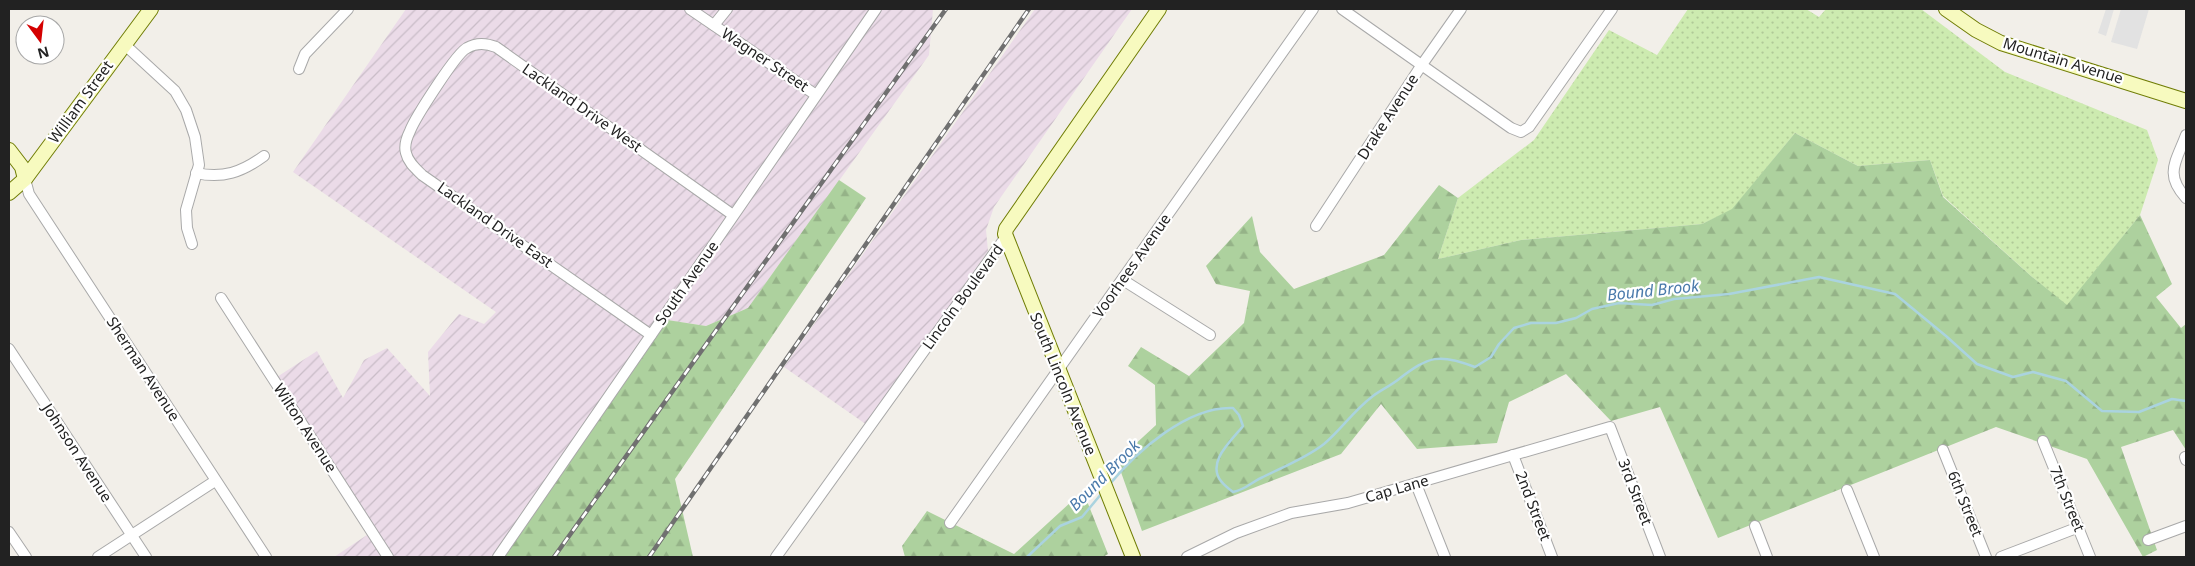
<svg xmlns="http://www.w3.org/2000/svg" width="2195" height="566" font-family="'Noto Sans',sans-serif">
	<defs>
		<pattern id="industrial-furrows" width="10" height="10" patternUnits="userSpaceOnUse" patternTransform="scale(1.25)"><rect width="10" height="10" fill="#ebdbe8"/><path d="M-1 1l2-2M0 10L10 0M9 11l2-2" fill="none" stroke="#c9bcc7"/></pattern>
		<pattern id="grass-dots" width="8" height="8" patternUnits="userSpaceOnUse" patternTransform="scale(1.25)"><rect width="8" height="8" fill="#cdebb0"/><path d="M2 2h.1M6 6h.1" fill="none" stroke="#b0c997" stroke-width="1.8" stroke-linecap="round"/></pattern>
		<pattern id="forest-firs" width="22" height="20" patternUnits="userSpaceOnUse" patternTransform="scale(1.25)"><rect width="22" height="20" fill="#add19e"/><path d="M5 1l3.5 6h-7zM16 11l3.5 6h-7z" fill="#95b388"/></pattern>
	</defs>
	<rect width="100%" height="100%" fill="#f2efe9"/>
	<!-- industrial -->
	<g fill="url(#industrial-furrows)">
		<path d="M406 9H933L929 55 748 308 706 326 661 319 494 557H334L376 529 277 377 317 351 343 398 364 360 387 348 430 396 428 352 459 314 484 324 496 312 293 172Z"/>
		<path d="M1035 9H1132L994 207 986 230 988 251 867 425 784 367Z"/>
	</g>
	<!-- grass -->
	<path fill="url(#grass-dots)" d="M1688 9H1806L1819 17 1826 9H1921L2005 72 2147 130 2158 160 2140 215 2067 306 2031 276 1943 196 1930 160 1858 166 1795 133 1732 210 1702 224 1521 240 1438 259 1458 198 1534 140 1609 30 1657 55Z"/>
	<!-- forest -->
	<g fill="url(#forest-firs)">
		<path d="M1795 133 1858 166 1930 160 1943 197 2031 276 2067 305 2140 215 2172 284 2156 297 2181 328 2186 324V450L2173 430 2121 447 2157 550 2143 557 2087 459 1996 427 1718 538 1660 407 1611 421 1566 374 1509 402 1497 443 1417 449 1381 404 1341 454 1142 531 1117 461 1156 425 1155 385 1128 366 1141 347 1189 376 1244 323 1250 291 1216 284 1206 266 1252 216 1260 252 1294 289 1384 255 1439 185 1458 198 1438 259 1521 240 1702 224 1732 209Z"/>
		<path d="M839 180 866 198 675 479 693 557H494L661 319 706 326 748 308Z"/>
		<path d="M1083 491 1108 554 1103 557H905L902 546 927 511 1014 554Z"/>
	</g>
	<!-- parking -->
	<g fill="#e2e2e2">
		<path d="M2106 9H2114L2106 36 2098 33Z"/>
		<path d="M2121 9H2149L2137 49 2111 42Z"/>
	</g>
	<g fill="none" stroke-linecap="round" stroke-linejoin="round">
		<!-- stream -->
		<g stroke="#aad3df" stroke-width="2.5">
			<path d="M1109 485C1136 452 1187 406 1233 408L1239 415 1243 426C1232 440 1206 462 1221 481 1224 485 1229 489 1233 492 1247 489 1251 482 1263 477 1283 467 1306 458 1324 444 1341 430 1354 410 1373 396 1381 390 1390 386 1399 379 1429 356 1439 353 1475 367L1491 357 1499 344 1514 328 1531 323H1556L1576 318 1592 309 1619 303 1652 305 1674 299 1729 294 1819 277 1895 294 1946 336 1977 364 2013 377 2033 372 2066 381 2102 411 2139 412 2172 399 2186 401"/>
			<path d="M1027 557 1060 526 1082 517 1102 493"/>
		</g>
		<defs>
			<g id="street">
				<path d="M690 9 816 95"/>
				<path d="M1342 9 1511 128 1521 132 1529 127 1612 9"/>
				<path d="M714 25 727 9"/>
				<path d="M124 44 175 91 186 110 195 137 199 165 186 210 187 228 192 244"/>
				<path d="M299 69 305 54 348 9"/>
				<path d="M2186 135C2176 162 2164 174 2186 198"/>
				<path d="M196 173C223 179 242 172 264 156"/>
				<path d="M25 179 29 194 266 557"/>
				<path d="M1316 226 1421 66 1461 9"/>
				<path d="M1123 280 1210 335"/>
				<path d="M221 298 388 557"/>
				<path d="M651 335 422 175C415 168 408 162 406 153 404 146 407 137 410 131 415 118 457 52 467 48 477 42 486 43 496 47L733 215"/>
				<path d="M9 349 146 557"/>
				<path d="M2043 441 2090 557"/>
				<path d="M1943 450 1986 557"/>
				<path d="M1513 455 1552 557"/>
				<path d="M2185 457 2186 460"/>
				<path d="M1416 484 1445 557"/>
				<path d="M1847 490 1874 557"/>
				<path d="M950 523 1313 9"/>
				<path d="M1755 526 1767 557"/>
				<path d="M9 532 26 557"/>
				<path d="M2148 540 2186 526"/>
				<path d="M98 557 215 481"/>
				<path d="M498 557 876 9"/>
				<path d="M776 557 1005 238"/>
				<path d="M1187 557 1236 533 1291 513 1348 503 1610 427 1660 557"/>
				<path d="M2001 557 2079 527"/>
			</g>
			<g id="secondary">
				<path d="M1946 9 1976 30 2001 43 2186 101"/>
				<path d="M9 150 22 167 25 179"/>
				<path d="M9 193 25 179 151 9"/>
				<path d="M1133 557 1005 234 1006 229 1159 9"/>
			</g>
		</defs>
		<!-- street casing -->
		<use href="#street" stroke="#a9a9a9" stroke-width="12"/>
		<!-- secondary casing -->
		<use href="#secondary" stroke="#707d05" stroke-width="16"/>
		<!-- street -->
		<use href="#street" stroke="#fff" stroke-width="10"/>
		<!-- secondary -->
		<use href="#secondary" stroke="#f7fabf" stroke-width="14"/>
		<defs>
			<g id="rail">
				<path d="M554 557 946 9"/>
				<path d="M649 557 1029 9"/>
			</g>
		</defs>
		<!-- rail casing -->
		<use href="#rail" stroke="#707070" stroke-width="4.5"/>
		<!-- rail -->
		<use href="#rail" stroke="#fff" stroke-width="2.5" stroke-dasharray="8" stroke-linecap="butt"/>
	</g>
	<g text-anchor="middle" stroke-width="4.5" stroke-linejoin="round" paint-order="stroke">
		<!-- street labels -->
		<g font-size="15" fill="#222" stroke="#fff">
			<text transform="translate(765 60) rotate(34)" y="5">Wagner Street</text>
			<text transform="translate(2063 61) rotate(17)" y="5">Mountain Avenue</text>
			<text transform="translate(81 102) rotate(-54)" y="5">William Street</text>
			<text transform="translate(582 108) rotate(35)" y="5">Lackland Drive West</text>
			<text transform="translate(1388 117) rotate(-57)" y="5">Drake Avenue</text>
			<text transform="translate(495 225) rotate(35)" y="5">Lackland Drive East</text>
			<text transform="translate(1132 266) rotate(-55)" y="5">Voorhees Avenue</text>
			<text transform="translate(687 283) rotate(-55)" y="5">South Avenue</text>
			<text transform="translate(963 297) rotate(-54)" y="5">Lincoln Boulevard</text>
			<text transform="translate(143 369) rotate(57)" y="5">Sherman Avenue</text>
			<text transform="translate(1063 384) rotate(68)" y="5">South Lincoln Avenue</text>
			<text transform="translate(305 428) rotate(57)" y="5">Wilton Avenue</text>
			<text transform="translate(77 453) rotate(57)" y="5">Johnson Avenue</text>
			<text transform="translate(1397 489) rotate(-16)" y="5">Cap Lane</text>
			<text transform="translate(1635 492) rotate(69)" y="5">3rd Street</text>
			<text transform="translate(2067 499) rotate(68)" y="5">7th Street</text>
			<text transform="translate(1965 504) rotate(68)" y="5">6th Street</text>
			<text transform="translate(1533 506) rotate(69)" y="5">2nd Street</text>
		</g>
		<!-- water labels -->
		<g font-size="16" font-style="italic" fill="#4a7aab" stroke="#fff">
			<text transform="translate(1653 290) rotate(-6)" y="6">Bound Brook</text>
			<text transform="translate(1104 475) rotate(-45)" y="6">Bound Brook</text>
		</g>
	</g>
	<!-- border -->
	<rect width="2195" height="566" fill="none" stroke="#222222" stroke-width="20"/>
	<!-- north arrow -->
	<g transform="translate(40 40) rotate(165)"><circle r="24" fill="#ffffff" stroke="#a7a7a7"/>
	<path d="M0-4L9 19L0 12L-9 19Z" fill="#d40000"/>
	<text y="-8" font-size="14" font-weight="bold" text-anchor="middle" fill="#222222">N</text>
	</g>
</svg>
